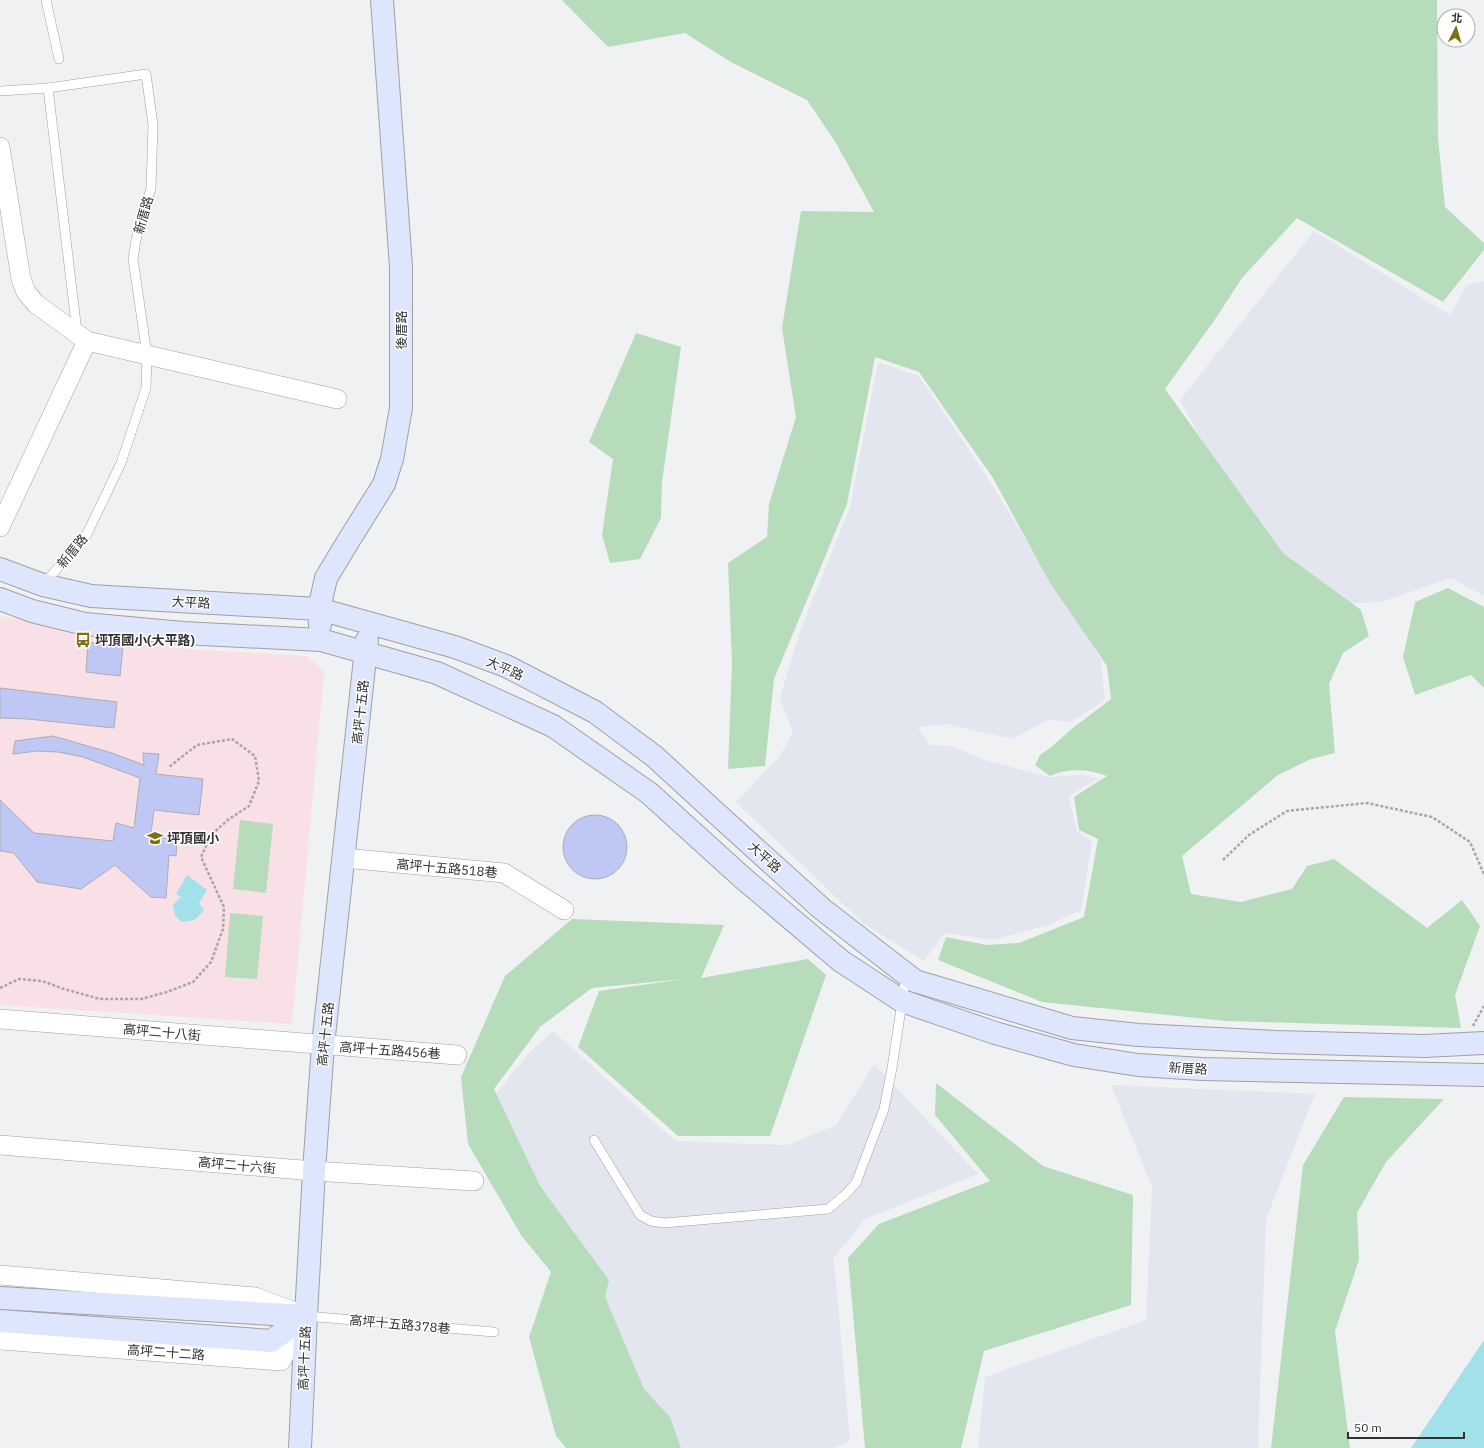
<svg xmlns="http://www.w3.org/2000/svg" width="1484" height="1448" font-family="'IBM Plex Sans','Noto Sans TC',sans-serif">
	<rect width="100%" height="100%" fill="#f0f1f3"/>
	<!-- built -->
	<g fill="#e4e6ef">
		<path d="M1314 231 1450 315 1467 285 1484 281V596L1451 578 1381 602 1282 606 1231 494 1180 400Z"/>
		<path d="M878 362 919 376 980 466 1101 660 1105 700 1071 722 1048 720 1012 739 947 724 917 727 930 745 951 746 985 760 1049 777 1081 775 1099 778 1069 796 1077 832 1092 841 1081 910 1048 925 993 940 944 933 924 961 864 924 736 802 779 757 793 733 780 698 799 634 850 507Z"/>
		<path d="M553 1031 675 1141 788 1145 836 1125 874 1064 978 1174 865 1219 834 1258 850 1441 834 1448H663L582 1274 580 1239 547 1208 493 1097 530 1052Z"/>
		<path d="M1111 1085 1315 1094 1266 1219 1258 1448H978L985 1377 1146 1320 1152 1187Z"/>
	</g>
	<!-- education -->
	<path fill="#f9dfe6" d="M0 616 62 629 186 649 307 656 324 672 292 1024 0 1005Z"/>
	<!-- green -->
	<g fill="#b7dcbb">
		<path d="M562 0H1437L1438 138 1445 207 1484 243V250L1443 302 1297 218 1242 278 1216 318 1165 389 1283 553 1361 610 1369 636 1343 653 1329 684 1335 753 1311 759 1278 775 1182 856 1191 894 1241 902 1292 889 1307 866 1334 859 1427 928 1462 900 1480 926 1455 995 1461 1028 1226 1021 1042 1002 938 960 946 937 987 945 1019 943 1084 917 1098 839 1079 830 1074 797 1107 776C1089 769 1068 768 1050 776L1035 765 1040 755 1050 748 1074 727 1111 699 1107 666 1050 583 993 478 919 372 875 357 847 504 774 679 765 766 728 769 732 663 728 563 767 537 769 504 796 417 782 328 801 211 874 212 836 143 807 100 731 62 685 33 608 47Z"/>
		<path d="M636 333 681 347 662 482 661 518 640 559 610 563 602 535 613 459 589 442Z"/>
		<path d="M1448 588 1484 607V688L1471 675 1415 695 1403 657 1415 602Z"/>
		<path d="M240 820 273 824 266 893 233 889Z"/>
		<path d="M230 913 263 916 257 979 225 977Z"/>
		<path d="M572 919 724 925 701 978 808 959 826 975 770 1136H678L578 1047 599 991 684 979 592 988 540 1027 494 1089 540 1186 609 1280 605 1297 644 1389 670 1417 681 1448H566L556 1436 529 1337 551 1272 521 1235 468 1144 461 1077 505 976Z"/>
		<path d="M936 1083 1043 1166 1133 1195 1131 1305 984 1351 961 1448H865L848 1258 879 1224 990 1181 935 1115Z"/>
		<path d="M1344 1097 1444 1099 1386 1162 1357 1213 1359 1260 1335 1331 1350 1448H1271L1303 1165Z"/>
	</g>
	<!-- water -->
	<g fill="#a2e1ea">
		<path d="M187 875 207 890 199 903 204 910C196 920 194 921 181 922L175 915 173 905 181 897 176 894Z"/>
		<path d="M1484 1340V1448H1411Z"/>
	</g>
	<!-- building -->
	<g fill="#bfc7f5" stroke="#adadaf">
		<path d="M88 642 123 646 120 676 86 672Z"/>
		<path d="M0 688 117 702 114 728 28 719 0 718Z"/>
		<path d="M53 736 112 753 144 765 143 753 159 754 156 774 203 779 199 815 154 810 151 833 177 839 176 856 169 855 166 898 151 897 115 865 81 889 37 882 14 853 0 851V800L34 833 113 841 116 823 134 828 140 778 83 757 58 752 37 751 13 754 15 741Z"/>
		<circle cx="595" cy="847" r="32"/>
	</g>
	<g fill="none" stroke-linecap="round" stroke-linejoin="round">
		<defs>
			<g id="lane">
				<path d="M46 0 59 59"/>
				<path d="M48 88 77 332"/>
				<path d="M0 91 48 88 146 74 153 125 151 188 136 240 133 259 147 355 146 388 121 463 87 534 44 584"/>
				<path d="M594 1140 640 1215 651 1221 664 1223 828 1209 846 1194 856 1183 884 1109 892 1068 906 976"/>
				<path d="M306 1316 494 1332"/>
			</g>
			<g id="street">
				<path d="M0 147 21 279 26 292 36 304 87 341 337 399"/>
				<path d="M0 527 87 341"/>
				<path d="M344 858 504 873 564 910"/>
				<path d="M0 1019 457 1055"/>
				<path d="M0 1145 314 1171 474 1181"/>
				<path d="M0 1275 255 1297 306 1316 281 1361 0 1340"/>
			</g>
			<g id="secondary">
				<path d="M0 569 43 585 91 596 319 609 455 647 506 666 595 712 654 756 716 813 822 909 915 981 1072 1028 1139 1035 1277 1042 1424 1046 1484 1043"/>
				<path d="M0 599 32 611 85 624 183 633 321 640 437 673 553 726 649 793 744 879 841 961 902 1001 995 1033 1074 1055 1138 1065 1202 1069 1484 1075"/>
				<path d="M320 625 319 609 326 578 349 540 384 484 392 459 401 408V267L382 0"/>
				<path d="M0 1298 306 1316"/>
				<path d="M0 1321 271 1341 306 1316"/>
				<path d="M300 1448 306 1316 314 1171 323 1045 367 640"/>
			</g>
		</defs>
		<!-- lane casing -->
		<use href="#lane" stroke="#a0a0a2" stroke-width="10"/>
		<!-- street casing -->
		<use href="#street" stroke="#a0a0a2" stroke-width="20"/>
		<!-- secondary casing -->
		<use href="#secondary" stroke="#a0a0a2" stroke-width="24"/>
		<!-- path -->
		<g stroke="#a7a7a9" stroke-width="2.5" stroke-dasharray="3 2" stroke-linecap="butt">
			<path d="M1223 860 1249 835 1287 811 1367 803 1432 817 1470 842 1484 874"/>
			<path d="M0 988 19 979 42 981 64 989 100 999H141L167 992 193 982 211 962 223 929 224 907 201 857 211 835 229 819 249 806 259 781 255 756 232 739 197 745 169 767"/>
			<path d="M1473 1026 1484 1006"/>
		</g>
		<!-- lane -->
		<use href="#lane" stroke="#fff" stroke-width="9"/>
		<!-- street -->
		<use href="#street" stroke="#fff" stroke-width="19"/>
		<!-- secondary -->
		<use href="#secondary" stroke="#dde6fc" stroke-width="22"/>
	</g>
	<!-- icons -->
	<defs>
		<symbol id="bus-bare" viewBox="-9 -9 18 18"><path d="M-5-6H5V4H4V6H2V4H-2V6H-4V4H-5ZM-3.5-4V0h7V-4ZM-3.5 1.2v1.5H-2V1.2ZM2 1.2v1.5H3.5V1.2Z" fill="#7d7213" stroke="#fff" stroke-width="2.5" paint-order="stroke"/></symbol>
		<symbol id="school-bare" viewBox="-9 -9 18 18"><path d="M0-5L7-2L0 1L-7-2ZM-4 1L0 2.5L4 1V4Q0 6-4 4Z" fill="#7d7213" stroke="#fff" stroke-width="2.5" paint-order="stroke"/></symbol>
	</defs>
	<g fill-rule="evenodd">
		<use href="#bus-bare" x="72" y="629" width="22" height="22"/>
		<use href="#school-bare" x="144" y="827" width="22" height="22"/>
	</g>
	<g text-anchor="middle" stroke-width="3" stroke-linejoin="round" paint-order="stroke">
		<!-- street labels -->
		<g font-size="13" fill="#313132" stroke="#fff">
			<text transform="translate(143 215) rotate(-74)" y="5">新厝路</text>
			<text transform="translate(401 330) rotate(-90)" y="5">後厝路</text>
			<text transform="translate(72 551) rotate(-51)" y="5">新厝路</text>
			<text transform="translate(191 602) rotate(3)" y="5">大平路</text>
			<text transform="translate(505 668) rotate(24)" y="5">大平路</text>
			<text transform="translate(360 712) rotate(-84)" y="5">高坪十五路</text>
			<text transform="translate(765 857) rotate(42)" y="5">大平路</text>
			<text transform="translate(447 868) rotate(5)" y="5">高坪十五路518巷</text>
			<text transform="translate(162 1032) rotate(5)" y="5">高坪二十八街</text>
			<text transform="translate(325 1034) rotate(-84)" y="5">高坪十五路</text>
			<text transform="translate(390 1050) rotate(4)" y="5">高坪十五路456巷</text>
			<text transform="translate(1188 1068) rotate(3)" y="5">新厝路</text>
			<text transform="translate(237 1165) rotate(5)" y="5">高坪二十六街</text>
			<text transform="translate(400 1324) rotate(5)" y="5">高坪十五路378巷</text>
			<text transform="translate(166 1352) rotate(4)" y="5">高坪二十二路</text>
			<text transform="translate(304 1358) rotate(-88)" y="5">高坪十五路</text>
		</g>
		<!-- poi labels -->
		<g font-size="13" font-weight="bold" fill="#313132" stroke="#fff" text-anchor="start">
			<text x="95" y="645">坪頂國小(大平路)</text>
			<text x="167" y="843">坪頂國小</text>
		</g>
	</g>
	<!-- north arrow -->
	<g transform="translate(1456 28) rotate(5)"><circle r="19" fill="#ffffff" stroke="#adadad"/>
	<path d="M0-3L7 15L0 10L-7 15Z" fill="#7d7213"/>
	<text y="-6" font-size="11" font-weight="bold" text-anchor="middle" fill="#313132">北</text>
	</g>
	<!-- scale -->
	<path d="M1348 1432v6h116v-6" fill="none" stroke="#313132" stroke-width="2"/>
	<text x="1354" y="1432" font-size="12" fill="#313132" stroke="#ffffff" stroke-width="3" paint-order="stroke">50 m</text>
</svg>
